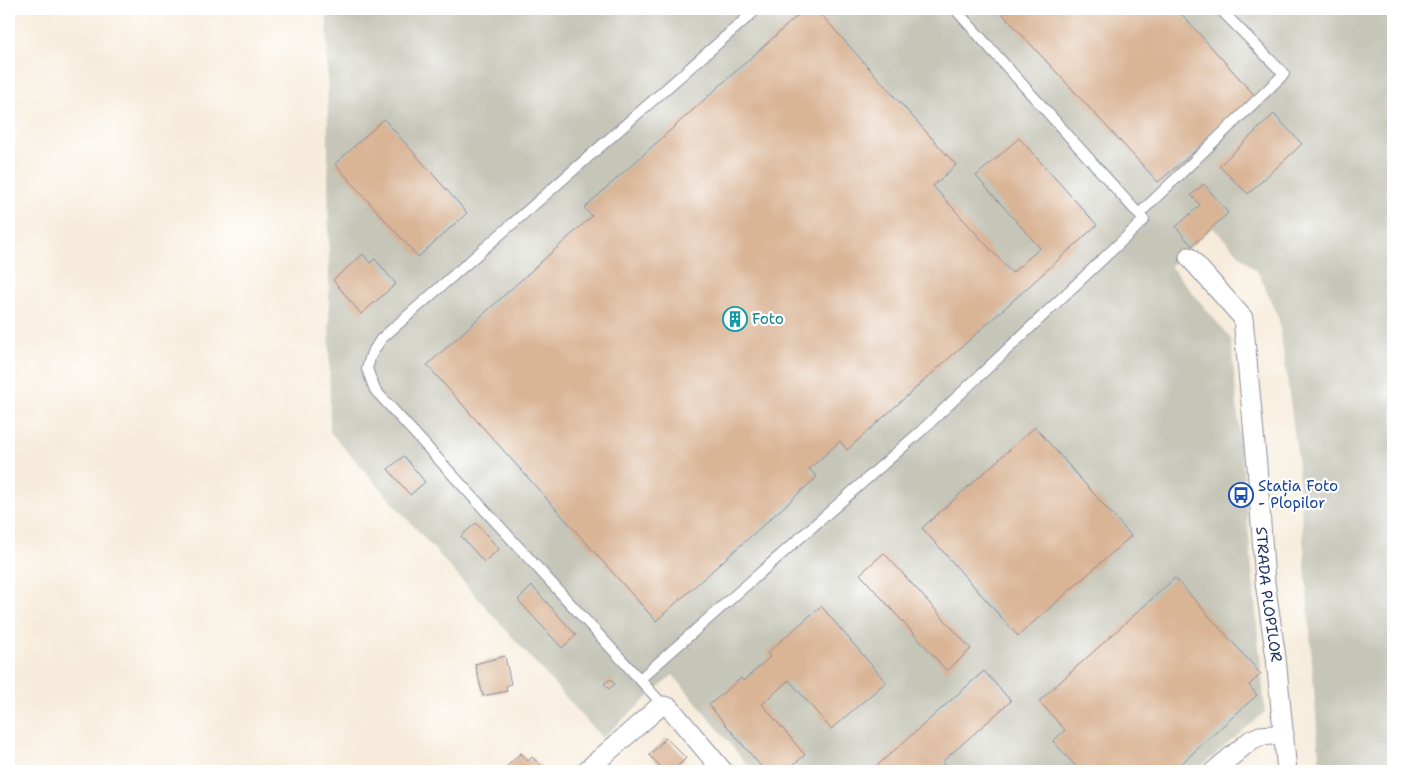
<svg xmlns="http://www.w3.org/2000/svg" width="1402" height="780" font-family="'Shantell Sans',sans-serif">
	<rect width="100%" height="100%" fill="#fff"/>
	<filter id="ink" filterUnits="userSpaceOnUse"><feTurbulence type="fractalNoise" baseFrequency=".02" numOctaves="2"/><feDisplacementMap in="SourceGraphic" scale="10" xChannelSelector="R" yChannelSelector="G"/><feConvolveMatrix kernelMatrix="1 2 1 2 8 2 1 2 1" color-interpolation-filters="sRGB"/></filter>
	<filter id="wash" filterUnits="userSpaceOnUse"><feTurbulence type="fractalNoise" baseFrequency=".0096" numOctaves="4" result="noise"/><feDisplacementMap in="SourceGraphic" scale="20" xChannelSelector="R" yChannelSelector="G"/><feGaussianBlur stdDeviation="1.12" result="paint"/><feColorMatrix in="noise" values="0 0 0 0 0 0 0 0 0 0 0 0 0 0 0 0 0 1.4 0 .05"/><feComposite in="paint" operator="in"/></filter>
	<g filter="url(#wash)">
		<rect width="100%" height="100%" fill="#f7ecdb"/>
		<!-- industrial -->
		<path fill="#c5c5b8" d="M337 9H1393V771H1320L1297 453 1279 320 1259 274 1212 227 1170 266 1231 339 1265 712 1196 771H752L696 702 673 675 602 738 330 432 327 18Z"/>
		<g id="blocks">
			<!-- building -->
			<g fill="#d9b495">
				<path d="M805 9H816L956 165 933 186 1012 273 1040 248 976 176 1019 138 1097 225 847 450 840 441 809 469 817 477 656 621 427 365 592 216 584 208Z"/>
				<path d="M998 9H1177L1258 99 1158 182Z"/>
				<path d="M1274 114 1302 144 1248 194 1219 166Z"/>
				<path d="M384 119 467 213 418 257 335 164Z"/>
				<path d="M1204 184 1228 213 1192 246 1176 227 1200 205 1191 195Z"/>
				<path d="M363 254 370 263 375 259 396 284 361 314 333 280Z"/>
				<path d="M1035 427 1131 536 1018 636 922 528Z"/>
				<path d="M404 456 425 482 410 495 388 469Z"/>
				<path d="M476 523 499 549 484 562 461 536Z"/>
				<path d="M884 553 971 649 947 671 860 574Z"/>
				<path d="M1175 578 1261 674 1249 685 1257 695 1173 771H1080L1053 741 1065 730 1039 701Z"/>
				<path d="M532 586 576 635 562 648 518 600Z"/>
				<path d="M821 606 886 682 831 729 789 680 762 704 805 755 786 771H765L709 705 741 678 743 681 770 657 767 653Z"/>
				<path d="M505 656 511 684 506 686 507 691 483 696 475 664Z"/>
				<path d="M984 671 1011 701 942 762 949 771H871Z"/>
				<path d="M610 679 615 684 609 689 604 684Z"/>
				<path d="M666 738 686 758 673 771 670 768 667 771H665L649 755Z"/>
				<path d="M521 753 528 761 532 757 546 771H502Z"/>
			</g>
		</g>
	</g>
	<g filter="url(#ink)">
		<use href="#blocks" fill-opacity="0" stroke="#898e9c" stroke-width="1"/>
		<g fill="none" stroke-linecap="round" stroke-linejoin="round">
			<defs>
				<g id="lane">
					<path d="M1139 214 1284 74 1220 9"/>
					<path d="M640 679 921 431 1144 220 955 9"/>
					<path d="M664 706 375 390 367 369 371 355 381 339 757 9"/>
				</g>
				<g id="street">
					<path id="s1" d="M1189 257 1243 318 1257 466 1265 582 1276 658 1287 771"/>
					<path d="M586 771 659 707 664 706 670 708 723 771"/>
					<path d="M1214 771 1251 740 1260 736 1284 734"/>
				</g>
			</defs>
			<!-- lane casing -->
			<use href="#lane" stroke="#898e9c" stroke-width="12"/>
			<!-- street casing -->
			<use href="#street" stroke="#898e9c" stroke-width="21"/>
			<!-- lane -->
			<use href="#lane" stroke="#fff" stroke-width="10"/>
			<!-- street -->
			<use href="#street" stroke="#fff" stroke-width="19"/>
		</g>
	</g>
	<!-- icons -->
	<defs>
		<symbol id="building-ring" viewBox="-11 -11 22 22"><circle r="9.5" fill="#fff" stroke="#0f9aa8" stroke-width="1.5"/><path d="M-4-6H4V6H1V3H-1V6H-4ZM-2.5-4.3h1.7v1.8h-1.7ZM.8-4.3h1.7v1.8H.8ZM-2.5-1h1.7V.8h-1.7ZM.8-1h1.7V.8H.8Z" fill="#0f9aa8"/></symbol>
		<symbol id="bus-ring" viewBox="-11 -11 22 22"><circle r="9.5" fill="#fff" stroke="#1a4fb4" stroke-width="1.5"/><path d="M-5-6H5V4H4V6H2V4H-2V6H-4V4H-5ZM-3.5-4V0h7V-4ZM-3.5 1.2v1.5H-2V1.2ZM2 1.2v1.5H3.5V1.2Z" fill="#1a4fb4"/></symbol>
	</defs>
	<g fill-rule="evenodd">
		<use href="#building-ring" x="721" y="305" width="28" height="28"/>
		<use href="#bus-ring" x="1227" y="481" width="28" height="28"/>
	</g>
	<g text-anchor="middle" stroke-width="4.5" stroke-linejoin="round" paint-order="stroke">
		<!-- culture labels -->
		<g font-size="15" fill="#0d838f" stroke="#fff" text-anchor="start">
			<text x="752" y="324">Foto</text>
		</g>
		<!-- transit labels -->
		<g font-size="15" fill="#164399" stroke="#fff" text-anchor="start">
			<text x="1258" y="491">Stația Foto<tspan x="1258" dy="17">- Plopilor</tspan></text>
		</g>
		<!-- street labels -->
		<g font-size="15" fill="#1b2f5e" stroke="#fff">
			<text dy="5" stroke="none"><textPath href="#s1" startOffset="359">STRADA PLOPILOR</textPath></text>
		</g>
	</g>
	<!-- margin -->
	<rect width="1402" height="780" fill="none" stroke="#fff" stroke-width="30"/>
</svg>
